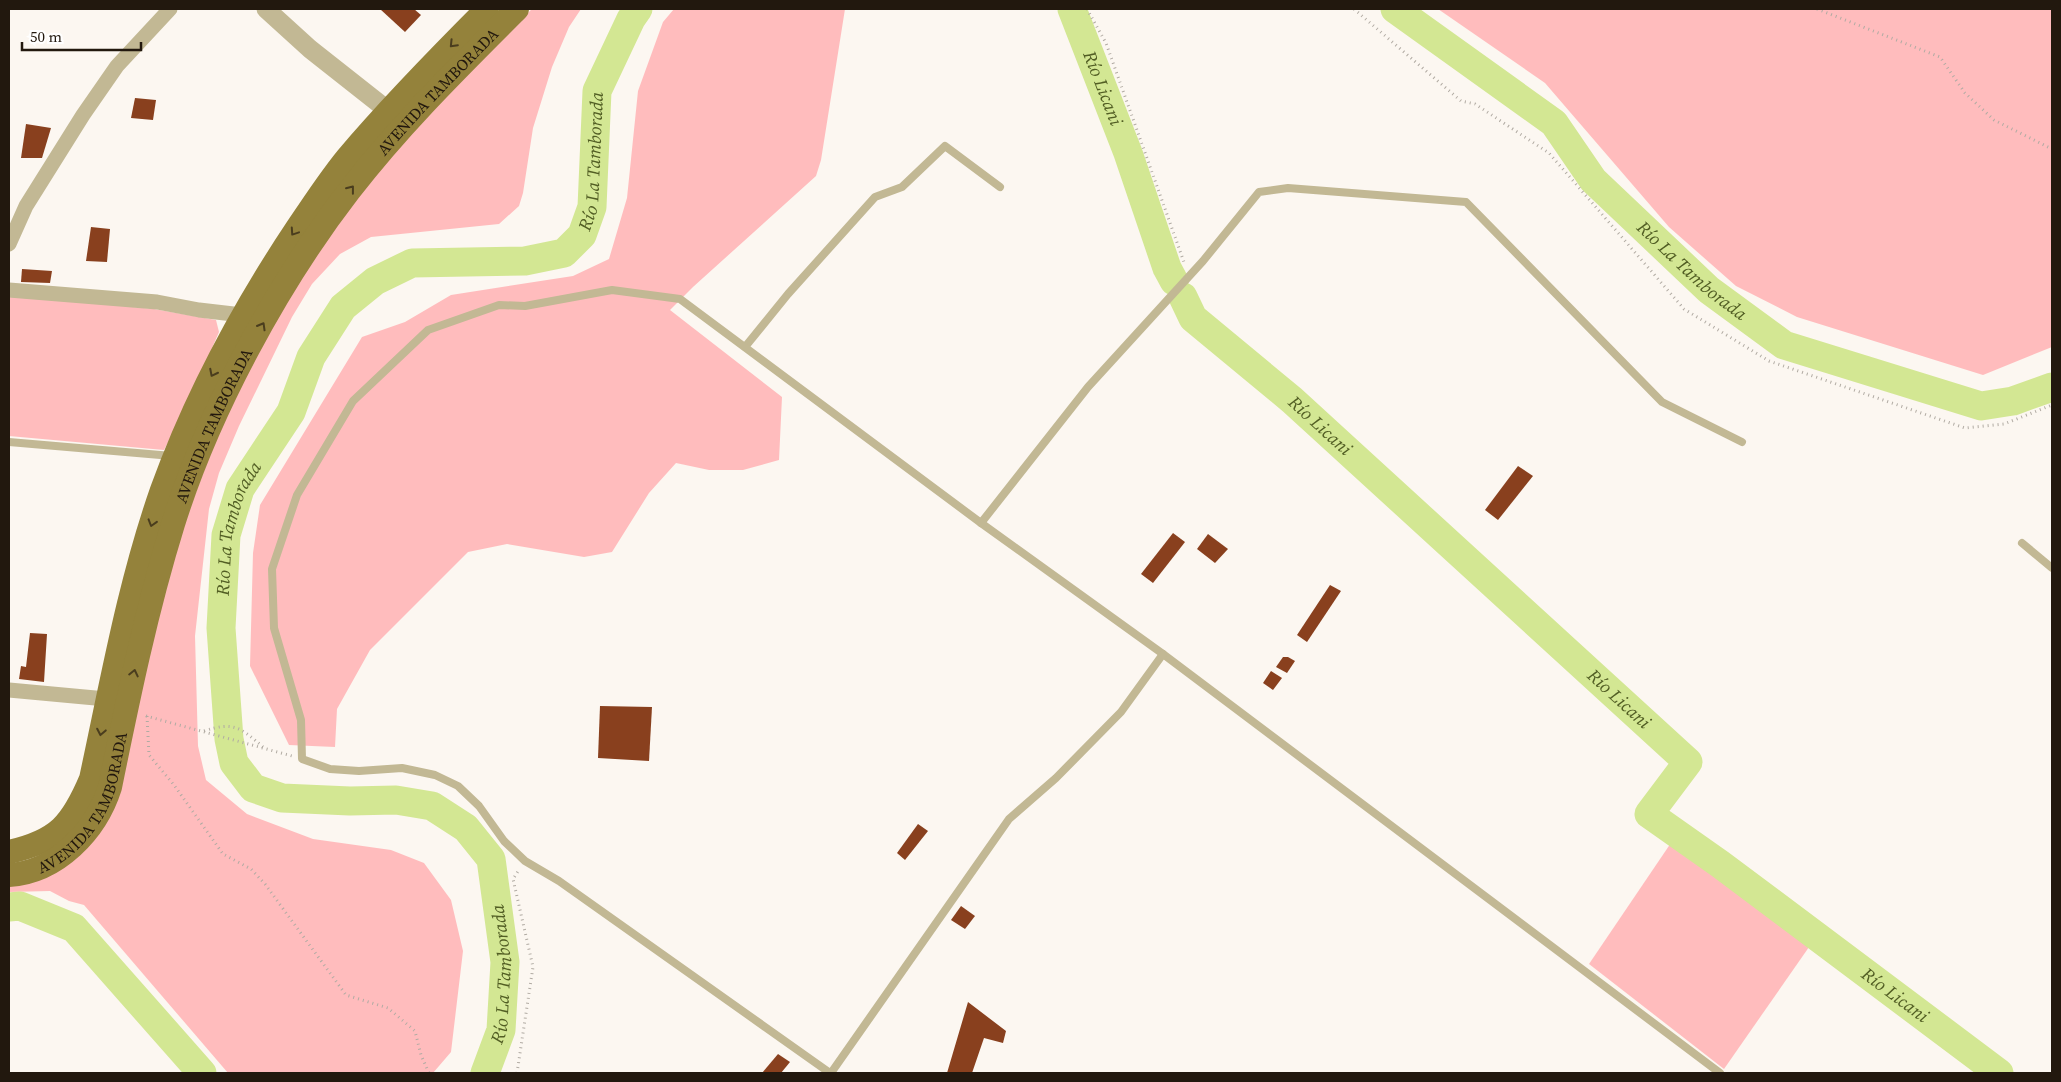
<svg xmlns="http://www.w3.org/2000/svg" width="2061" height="1082" font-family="'Source Serif 4',serif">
	<rect width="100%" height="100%" fill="#fcf7f1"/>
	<!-- green -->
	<g fill="#ffbcbd">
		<path d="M532 9H581L569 27 552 67 533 128 523 193 519 206 499 224 371 237 340 254 312 284 292 317 239 426 219 473 209 509 195 636 198 746 206 780 247 814 313 839 391 850 424 863 451 900 463 951 451 1052 433 1073H228L84 905 69 901 50 891 9 892V886L52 870 149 641 183 527 217 436 248 370 289 297 330 233 374 175 482 57Z"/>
		<path d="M674 9H845L821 160 816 176 693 287 670 310 782 397 779 460 743 470H709L676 463 649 493 612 552 584 557 507 544 468 552 370 650 337 709 335 747 289 745 250 666 253 553 260 505 362 337 405 322 451 295 573 276 609 259 627 198 638 91 663 22Z"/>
		<path d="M1438 9H2052V347L1983 375 1797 317 1736 286 1669 227 1545 83Z"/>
		<path d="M9 295 154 309 216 320 219 332 185 410 164 450 9 436Z"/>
		<path d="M1677 834 1816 937 1724 1069 1589 964Z"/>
	</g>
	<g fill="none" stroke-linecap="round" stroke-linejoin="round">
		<!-- river -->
		<g stroke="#d3e793" stroke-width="29">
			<path id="s1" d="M1072 9 1128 153 1167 268 1174 281"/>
			<path id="s2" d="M1395 9 1554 123 1593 180 1709 290 1784 345 1981 406 2013 401 2052 387"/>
			<path id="s3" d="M1183 297 1193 318 1292 400 1688 762 1649 814 1720 864 1999 1073"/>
			<path d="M9 907 20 906 74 928 202 1073"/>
			<path id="s4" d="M485 1073 501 1030 505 962 491 859 466 828 432 806 396 800 350 801 282 798 253 788 234 763 229 739 221 628 226 535 240 489 291 412 311 357 343 307 375 281 412 263 525 261 564 253 582 235 592 207 597 91 631 19 638 9"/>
		</g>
	</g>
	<!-- building -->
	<g fill="#89401e">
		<path d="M380 9H414L421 15 405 32Z"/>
		<path d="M135 98 156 100 153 120 131 118Z"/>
		<path d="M26 124 51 128 42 158H21Z"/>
		<path d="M91 227 110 229 107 262 86 261Z"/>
		<path d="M22 269 52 271 50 283 21 282Z"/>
		<path d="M1518 466 1533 476 1498 520 1485 510Z"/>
		<path d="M1173 533 1185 542 1153 583 1141 574Z"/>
		<path d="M1208 534 1228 549 1215 563 1197 549Z"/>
		<path d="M1330 585 1341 591 1307 642 1297 635Z"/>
		<path d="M30 633 47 634 44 682 19 679 21 666 26 667Z"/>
		<path d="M1283 657H1288L1295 661 1287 673 1276 667Z"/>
		<path d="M1271 671 1282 678 1273 690 1263 683Z"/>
		<path d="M600 706 652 707 649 761 598 758Z"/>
		<path d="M918 824 928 831 905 860 897 853Z"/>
		<path d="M961 906 975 916 965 929 951 920Z"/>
		<path d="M968 1002 1006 1031 1003 1043 984 1038 972 1073H947Z"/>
		<path d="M778 1054 790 1062 781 1073H762Z"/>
	</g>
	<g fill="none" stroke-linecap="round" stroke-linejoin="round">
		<!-- path -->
		<g stroke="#b1aba3" stroke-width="3" stroke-dasharray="1 4" stroke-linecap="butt">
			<path d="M1087 9 1106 43 1185 265"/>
			<path d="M1354 9 1461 101 1475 104 1549 153 1684 309 1769 361 1965 428 2004 424 2052 405"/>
			<path d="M1817 9 1940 57 1965 93 1994 120 2052 149"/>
			<path d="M146 716 292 756"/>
			<path d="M147 716 149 755 174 785 223 854 251 869 265 884 346 995 388 1008 415 1031 421 1055 429 1073"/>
			<path d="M204 731C234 721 241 728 263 747"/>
			<path d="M517 1073 533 967 513 879 519 870"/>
		</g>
		<!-- service -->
		<g stroke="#c2b894" stroke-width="8">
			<path d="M745 347 788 294 875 197 902 187 945 146 1000 187"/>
			<path d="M9 442 172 456"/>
			<path d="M981 523 1088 387 1203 261 1259 192 1288 188 1466 202 1662 402 1742 442"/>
			<path d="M2022 543 2052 568"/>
			<path d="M830 1073 559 881 525 861 504 841 479 806 458 786 435 775 402 768 359 771 330 769 302 759 301 720 274 628 272 569 297 495 353 401 428 330 499 305 525 306 612 290 680 299 981 523 1163 654 1720 1073"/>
			<path d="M831 1073 1009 819 1056 778 1121 712 1163 654"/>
		</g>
		<!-- minor -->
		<g stroke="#c2b894" stroke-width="15">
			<path d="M9 244 26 206 83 115 117 66 170 9"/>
			<path d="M9 290 157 302 199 310 242 315"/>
			<path d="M9 690 117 700"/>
		</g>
		<!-- tertiary -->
		<path stroke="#c2b894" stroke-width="19" d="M266 9 310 49 400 120"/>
		<!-- primary -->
		<g stroke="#94823b" stroke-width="24">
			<path d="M9 852C58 841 72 824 91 779 112 682 129 584 162 490 195 399 242 311 296 230 312 206 329 180 347 158 391 106 439 57 487 9"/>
			<path id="s5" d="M9 875C57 872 96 831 110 787 128 699 146 611 173 524 208 412 277 284 349 191 400 125 459 67 517 9"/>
		</g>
	</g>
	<!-- one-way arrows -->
	<defs><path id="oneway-chevron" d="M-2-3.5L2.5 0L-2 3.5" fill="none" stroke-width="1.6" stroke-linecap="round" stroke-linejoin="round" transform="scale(1.25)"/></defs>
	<g stroke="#4a3d1e">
		<use href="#oneway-chevron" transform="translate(453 44) rotate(134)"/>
		<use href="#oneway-chevron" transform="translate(351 189) rotate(-52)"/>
		<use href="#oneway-chevron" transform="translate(294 232) rotate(124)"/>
		<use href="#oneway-chevron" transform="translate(262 326) rotate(-60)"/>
		<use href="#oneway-chevron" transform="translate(213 373) rotate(117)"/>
		<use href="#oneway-chevron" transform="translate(152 523) rotate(107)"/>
		<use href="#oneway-chevron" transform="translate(134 673) rotate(-77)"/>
		<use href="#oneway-chevron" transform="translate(101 732) rotate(101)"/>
	</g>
	<g text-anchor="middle" stroke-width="5" stroke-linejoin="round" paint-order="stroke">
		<!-- street labels -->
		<g font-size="16" fill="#22180e" stroke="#fff">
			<text dy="6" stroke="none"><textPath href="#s5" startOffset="924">AVENIDA TAMBORADA</textPath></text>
			<text dy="6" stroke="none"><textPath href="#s5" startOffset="519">AVENIDA TAMBORADA</textPath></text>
			<text dy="6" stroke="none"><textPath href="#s5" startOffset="114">AVENIDA TAMBORADA</textPath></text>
		</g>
		<!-- water labels -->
		<g font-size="18" font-style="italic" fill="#525e24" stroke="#fff">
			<text dy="6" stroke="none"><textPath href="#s1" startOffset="85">Río Licani</textPath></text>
			<text dy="6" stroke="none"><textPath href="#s4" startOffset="1334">Río La Tamborada</textPath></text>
			<text dy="6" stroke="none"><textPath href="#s2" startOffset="399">Río La Tamborada</textPath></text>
			<text dy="6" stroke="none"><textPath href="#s3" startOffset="190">Río Licani</textPath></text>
			<text dy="6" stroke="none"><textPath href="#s4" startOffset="749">Río La Tamborada</textPath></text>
			<text dy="6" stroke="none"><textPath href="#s3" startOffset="595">Río Licani</textPath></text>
			<text dy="6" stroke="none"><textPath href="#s4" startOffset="102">Río La Tamborada</textPath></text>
			<text dy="6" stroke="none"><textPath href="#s3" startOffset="1059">Río Licani</textPath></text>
		</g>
	</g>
	<!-- border -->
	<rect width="2061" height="1082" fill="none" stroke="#22180e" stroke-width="20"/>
	<!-- scale -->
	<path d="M22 42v8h119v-8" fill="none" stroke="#22180e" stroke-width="2.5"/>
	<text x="30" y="42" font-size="15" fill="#22180e" stroke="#ffffff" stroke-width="4" paint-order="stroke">50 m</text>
</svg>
